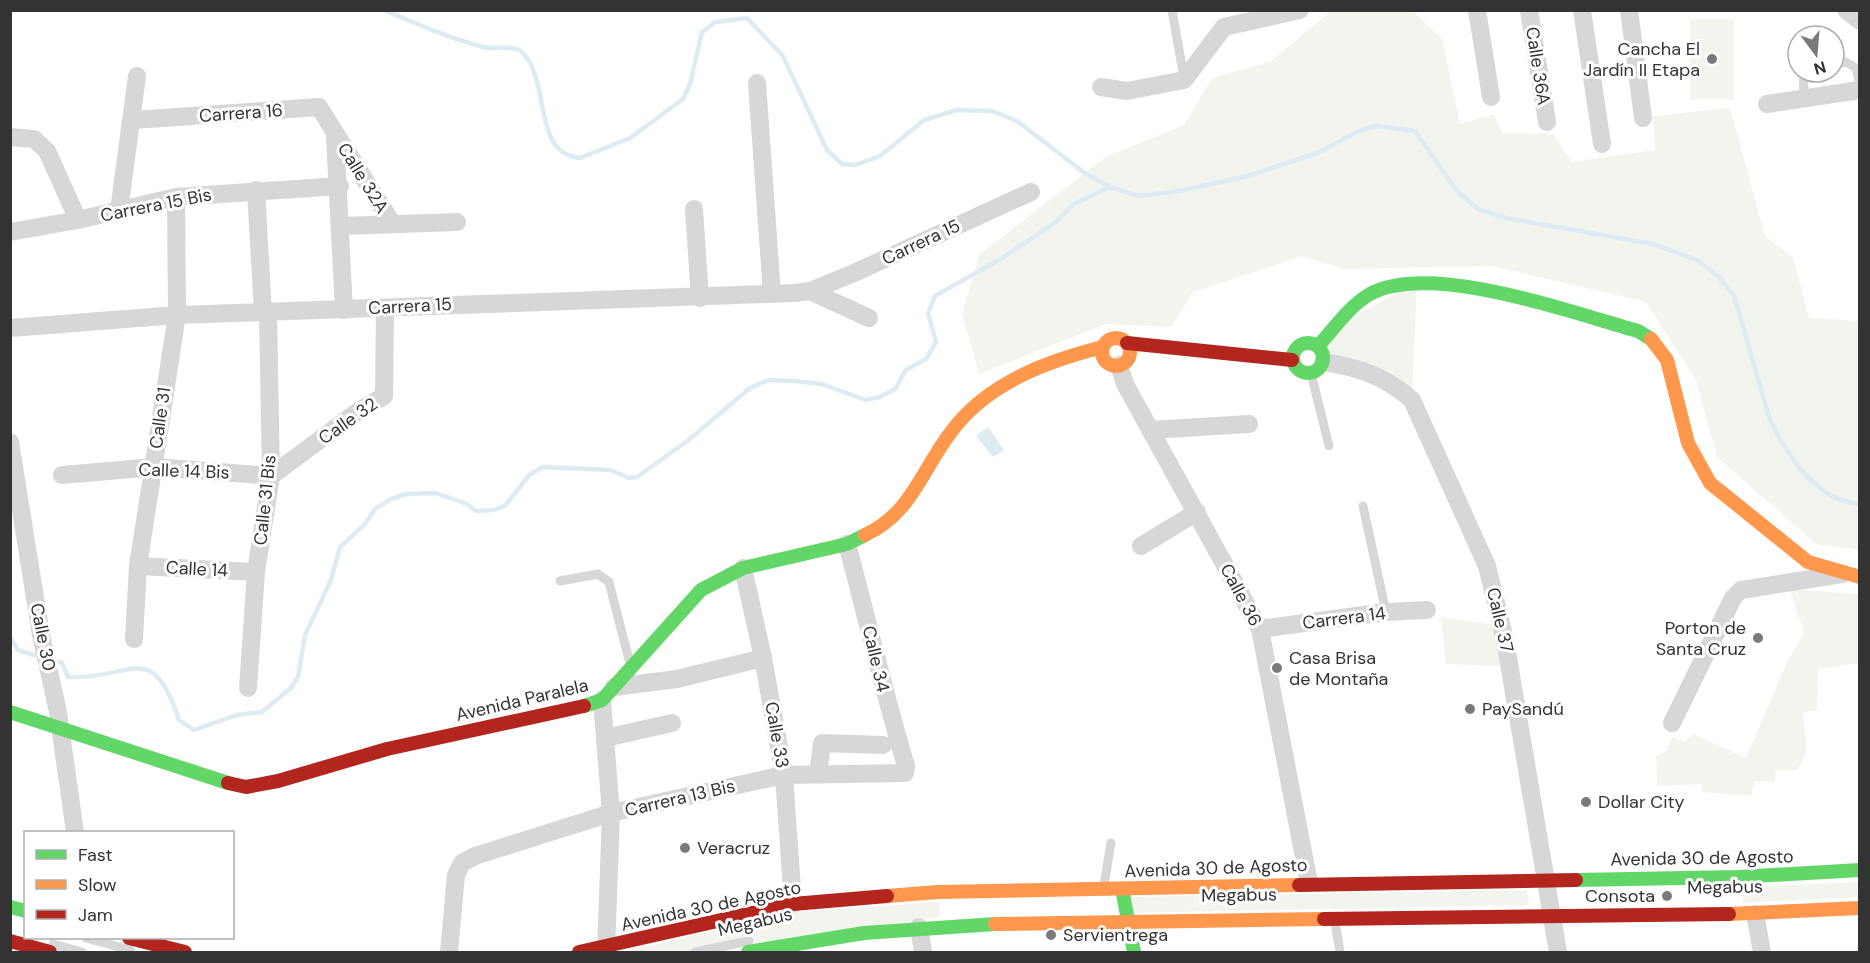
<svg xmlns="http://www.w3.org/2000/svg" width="1870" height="963" font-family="'DM Sans',sans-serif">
	<rect width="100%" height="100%" fill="#fff"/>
	<!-- green -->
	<g fill="#f1f5ed">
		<path d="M1331 11H1413L1442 39 1460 124 1494 114 1502 133 1553 134 1572 162 1655 150 1653 116 1730 108 1765 236 1793 257 1809 318 1859 321V550L1816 544 1717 457 1696 380 1646 302 1492 266 1344 269 1302 256 1193 292 1171 327 1106 324 979 374 962 313 980 254 1107 156 1184 125 1212 78 1271 61Z"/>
		<rect x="1690" y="19" width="44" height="80"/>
		<path d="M1417 282 1412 400 1323 362 1338 325Z"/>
		<path d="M1790 589 1859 594V663L1818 669 1817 710 1803 713 1807 752 1797 770H1776L1775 782 1754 781 1751 796 1703 792 1701 784 1657 786 1656 756 1667 750 1673 737 1685 742 1693 734 1746 758 1786 665 1804 633Z"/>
		<path d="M1441 617 1495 625 1503 666 1446 664Z"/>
		<path d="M1859 882V897L1743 903 1742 887Z"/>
		<path d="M1527 890 1529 905 1127 913 1124 897Z"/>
		<path d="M939 902 940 917 695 952H623L794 912Z"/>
	</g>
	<!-- water -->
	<path fill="#ddebf3" d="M988 427 1004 450 993 457 976 436Z"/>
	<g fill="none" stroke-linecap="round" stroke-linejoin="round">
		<!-- stream -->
		<g stroke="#ddebf3" stroke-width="4.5">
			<path d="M384 10C417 24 449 38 483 47 495 50 514 44 523 53 551 83 532 154 580 158L630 138 683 99 690 84 702 32 716 22 747 18 783 56 827 150 842 164 855 165 880 156 924 120 957 110 992 111 1017 121 1086 174 1110 187 1138 196 1180 191 1248 176 1317 153 1359 131 1376 126 1415 131 1457 191 1478 209 1506 218 1653 244 1697 260 1719 277 1734 296 1770 420C1788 456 1816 501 1860 504"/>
			<path d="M10 637 18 650 40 657"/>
			<path d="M50 660 62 663 68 677C132 680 152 637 179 720L194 730 237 715 262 712 291 688 298 677 305 635 331 580 340 547 365 524 375 509 391 499 406 494 436 493 467 504 476 511 494 510 505 506 529 475 543 467 610 470 629 478 637 477 686 442 750 388 768 380 795 381 822 384 865 400 880 397 895 389 906 370 926 359 936 342 928 313 935 296 1004 257 1056 222 1074 204 1110 187"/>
		</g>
		<!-- lane -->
		<g stroke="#d7d7d7" stroke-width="9">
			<path d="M1172 10 1184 78"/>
			<path d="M1834 65 1846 62 1856 68 1860 85"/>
			<path d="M1803 98 1804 72"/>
			<path d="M1311 373 1329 446"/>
			<path d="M1363 506 1386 612"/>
			<path d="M560 581 598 574 609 582 630 664"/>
			<path d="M1104 885 1111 843"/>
			<path d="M1335 922 1340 952"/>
			<path d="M86 938 130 950"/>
			<path d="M53 944 82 952"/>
			<path d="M695 952 749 941"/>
		</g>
		<!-- street -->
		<g stroke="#d7d7d7" stroke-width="18">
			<path d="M1477 10 1491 97"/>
			<path d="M1529 10 1547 122"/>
			<path d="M1582 10 1602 144"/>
			<path d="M1629 10 1643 118"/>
			<path d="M1846 10 1860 21"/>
			<path d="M757 83 772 294"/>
			<path d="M1101 87 1127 91 1184 80 1224 27 1300 10"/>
			<path d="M1767 104 1860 90"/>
			<path d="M133 120 319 107 392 223"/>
			<path d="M10 137 34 139 47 151 78 220"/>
			<path d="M335 137 344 310"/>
			<path d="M256 190 263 313"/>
			<path d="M694 209 700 298"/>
			<path d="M119 211 137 76"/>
			<path d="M341 226 457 222"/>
			<path d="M10 232 78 220 176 197 340 186"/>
			<path d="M810 291 869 318"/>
			<path d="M10 328 177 315 794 293 810 291 854 273 1031 192"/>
			<path d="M1323 362C1358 367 1385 376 1412 400L1487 566 1505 640 1558 952"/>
			<path d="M1119 365 1125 384 1260 629 1309 883"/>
			<path d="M1150 430 1249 424"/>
			<path d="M10 442 41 635 58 712 75 832"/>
			<path d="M62 475 154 467 271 476 357 412 384 396 385 308"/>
			<path d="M1141 546 1197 512"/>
			<path d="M138 566 256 572"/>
			<path d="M743 568 763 658 784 775 793 904"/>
			<path d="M1260 629 1386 612 1427 610"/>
			<path d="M134 639 138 566 177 315 176 197"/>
			<path d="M614 687 677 679 763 658"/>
			<path d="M248 688 256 572 271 476 268 313"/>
			<path d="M602 700 611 813 606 952"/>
			<path d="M1672 723 1733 598 1741 590 1842 574"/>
			<path d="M605 738 672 723"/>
			<path d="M818 774 822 743 883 745"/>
			<path d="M1755 914 1762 952"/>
			<path d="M919 927 923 952"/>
			<path d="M449 952 456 875 462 863 475 856 611 813 784 775 905 773 906 766C884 693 867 618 847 544"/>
		</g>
		<!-- fast -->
		<g stroke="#63d668" stroke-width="14">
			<circle cx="1308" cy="358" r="15"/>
			<path d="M1318 346C1334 329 1349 306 1370 294 1431 261 1573 313 1638 331L1651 339"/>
			<path d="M584 706 602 700 701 590 743 568 847 544 865 535"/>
			<path d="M10 712 228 783"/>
			<path d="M1576 880 1738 877 1860 870"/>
			<path d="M1122 889 1134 952"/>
			<path d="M10 907 26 911"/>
			<path d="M748 952 864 933 995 924"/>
		</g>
		<!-- slow -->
		<g stroke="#ff974d" stroke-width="14">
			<circle cx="1116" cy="352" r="14"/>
			<path d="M1651 339 1667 360 1688 443 1710 483 1808 562 1860 577"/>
			<path d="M865 535C912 513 921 471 951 432 987 383 1047 361 1103 347"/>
			<path d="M887 896 938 892 1299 885"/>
			<path d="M1729 914 1860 908"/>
			<path d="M995 924 1324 919"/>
		</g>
		<!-- jam -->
		<g stroke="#b3261e" stroke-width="14">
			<path d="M1127 343 1292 360"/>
			<path d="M228 783 246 787 278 781 387 749 584 706"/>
			<path d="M1299 885 1576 880"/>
			<path d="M1324 919 1729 914"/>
			<path d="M129 938 185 952"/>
			<path d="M10 941 50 952"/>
			<path d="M579 952 793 904 887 896"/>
		</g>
	</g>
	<!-- markers -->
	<g fill="#7a7a7a" stroke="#fff" stroke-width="2">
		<circle cx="1712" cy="59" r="6"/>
		<circle cx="1758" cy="638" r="6"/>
		<circle cx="1277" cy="668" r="6"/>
		<circle cx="1470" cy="709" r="6"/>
		<circle cx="1586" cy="802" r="6"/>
		<circle cx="685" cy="848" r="6"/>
		<circle cx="1667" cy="896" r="6"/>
		<circle cx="1051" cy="935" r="6"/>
	</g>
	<g text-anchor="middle" stroke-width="6" stroke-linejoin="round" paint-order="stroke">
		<!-- poi labels -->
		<g font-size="18" fill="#333" stroke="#fff" text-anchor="start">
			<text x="1700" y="55" text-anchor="end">Cancha El<tspan x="1700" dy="21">Jardín II Etapa</tspan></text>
			<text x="1746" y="634" text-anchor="end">Porton de<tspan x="1746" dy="21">Santa Cruz</tspan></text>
			<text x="1289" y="664">Casa Brisa<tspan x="1289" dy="21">de Montaña</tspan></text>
			<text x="1482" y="715">PaySandú</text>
			<text x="1598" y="808">Dollar City</text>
			<text x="697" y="854">Veracruz</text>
			<text x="1655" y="902" text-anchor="end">Consota</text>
			<text x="1063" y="941">Servientrega</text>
		</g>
		<!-- street labels -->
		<g font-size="18" fill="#333" stroke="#fff">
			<text transform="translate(1538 66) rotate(81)" y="6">Calle 36A</text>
			<text transform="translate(241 113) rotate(-4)" y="6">Carrera 16</text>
			<text transform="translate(363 178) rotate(58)" y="6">Calle 32A</text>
			<text transform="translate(156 205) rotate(-11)" y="6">Carrera 15 Bis</text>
			<text transform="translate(921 242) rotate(-25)" y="6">Carrera 15</text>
			<text transform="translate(410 306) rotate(-3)" y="6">Carrera 15</text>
			<text transform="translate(160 418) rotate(-82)" y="6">Calle 31</text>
			<text transform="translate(348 421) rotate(-35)" y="6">Calle 32</text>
			<text transform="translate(184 471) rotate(2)" y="6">Calle 14 Bis</text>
			<text transform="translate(265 500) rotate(-84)" y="6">Calle 31 Bis</text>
			<text transform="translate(197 569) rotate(3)" y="6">Calle 14</text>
			<text transform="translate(1241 595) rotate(62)" y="6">Calle 36</text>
			<text transform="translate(1344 618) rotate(-7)" y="6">Carrera 14</text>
			<text transform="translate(1500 620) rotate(77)" y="6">Calle 37</text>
			<text transform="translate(43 637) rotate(79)" y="6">Calle 30</text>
			<text transform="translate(876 659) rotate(77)" y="6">Calle 34</text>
			<text transform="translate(522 700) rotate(-13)" y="6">Avenida Paralela</text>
			<text transform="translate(777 735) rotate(80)" y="6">Calle 33</text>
			<text transform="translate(680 798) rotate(-13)" y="6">Carrera 13 Bis</text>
			<text transform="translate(1702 858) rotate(-1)" y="6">Avenida 30 de Agosto</text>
			<text transform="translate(1216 868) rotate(-2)" y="6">Avenida 30 de Agosto</text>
			<text transform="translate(1725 887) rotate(-1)" y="6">Megabus</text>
			<text transform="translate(1239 895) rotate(-1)" y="6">Megabus</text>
			<text transform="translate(711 906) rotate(-12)" y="6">Avenida 30 de Agosto</text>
			<text transform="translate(755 922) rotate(-13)" y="6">Megabus</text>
		</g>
	</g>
	<!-- border -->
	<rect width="1870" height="963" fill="none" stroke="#333333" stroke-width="24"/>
	<!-- legend -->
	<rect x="24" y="831" width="210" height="108" fill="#ffffff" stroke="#adadad" stroke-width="1.5"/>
	<rect x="36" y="850" width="30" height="9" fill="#63d668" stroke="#adadad" stroke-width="1.5"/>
	<text x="78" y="861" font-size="18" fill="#333333">Fast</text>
	<rect x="36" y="880" width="30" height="9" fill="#ff974d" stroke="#adadad" stroke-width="1.5"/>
	<text x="78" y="891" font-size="18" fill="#333333">Slow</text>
	<rect x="36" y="910" width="30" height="9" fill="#b3261e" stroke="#adadad" stroke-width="1.5"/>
	<text x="78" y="921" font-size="18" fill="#333333">Jam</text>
	<!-- north arrow -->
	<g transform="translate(1816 54) rotate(164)"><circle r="28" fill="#ffffff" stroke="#adadad" stroke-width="1.5"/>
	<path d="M0-4.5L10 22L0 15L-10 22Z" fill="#7a7a7a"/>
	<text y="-9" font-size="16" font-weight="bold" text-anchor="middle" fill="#333333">N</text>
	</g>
</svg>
